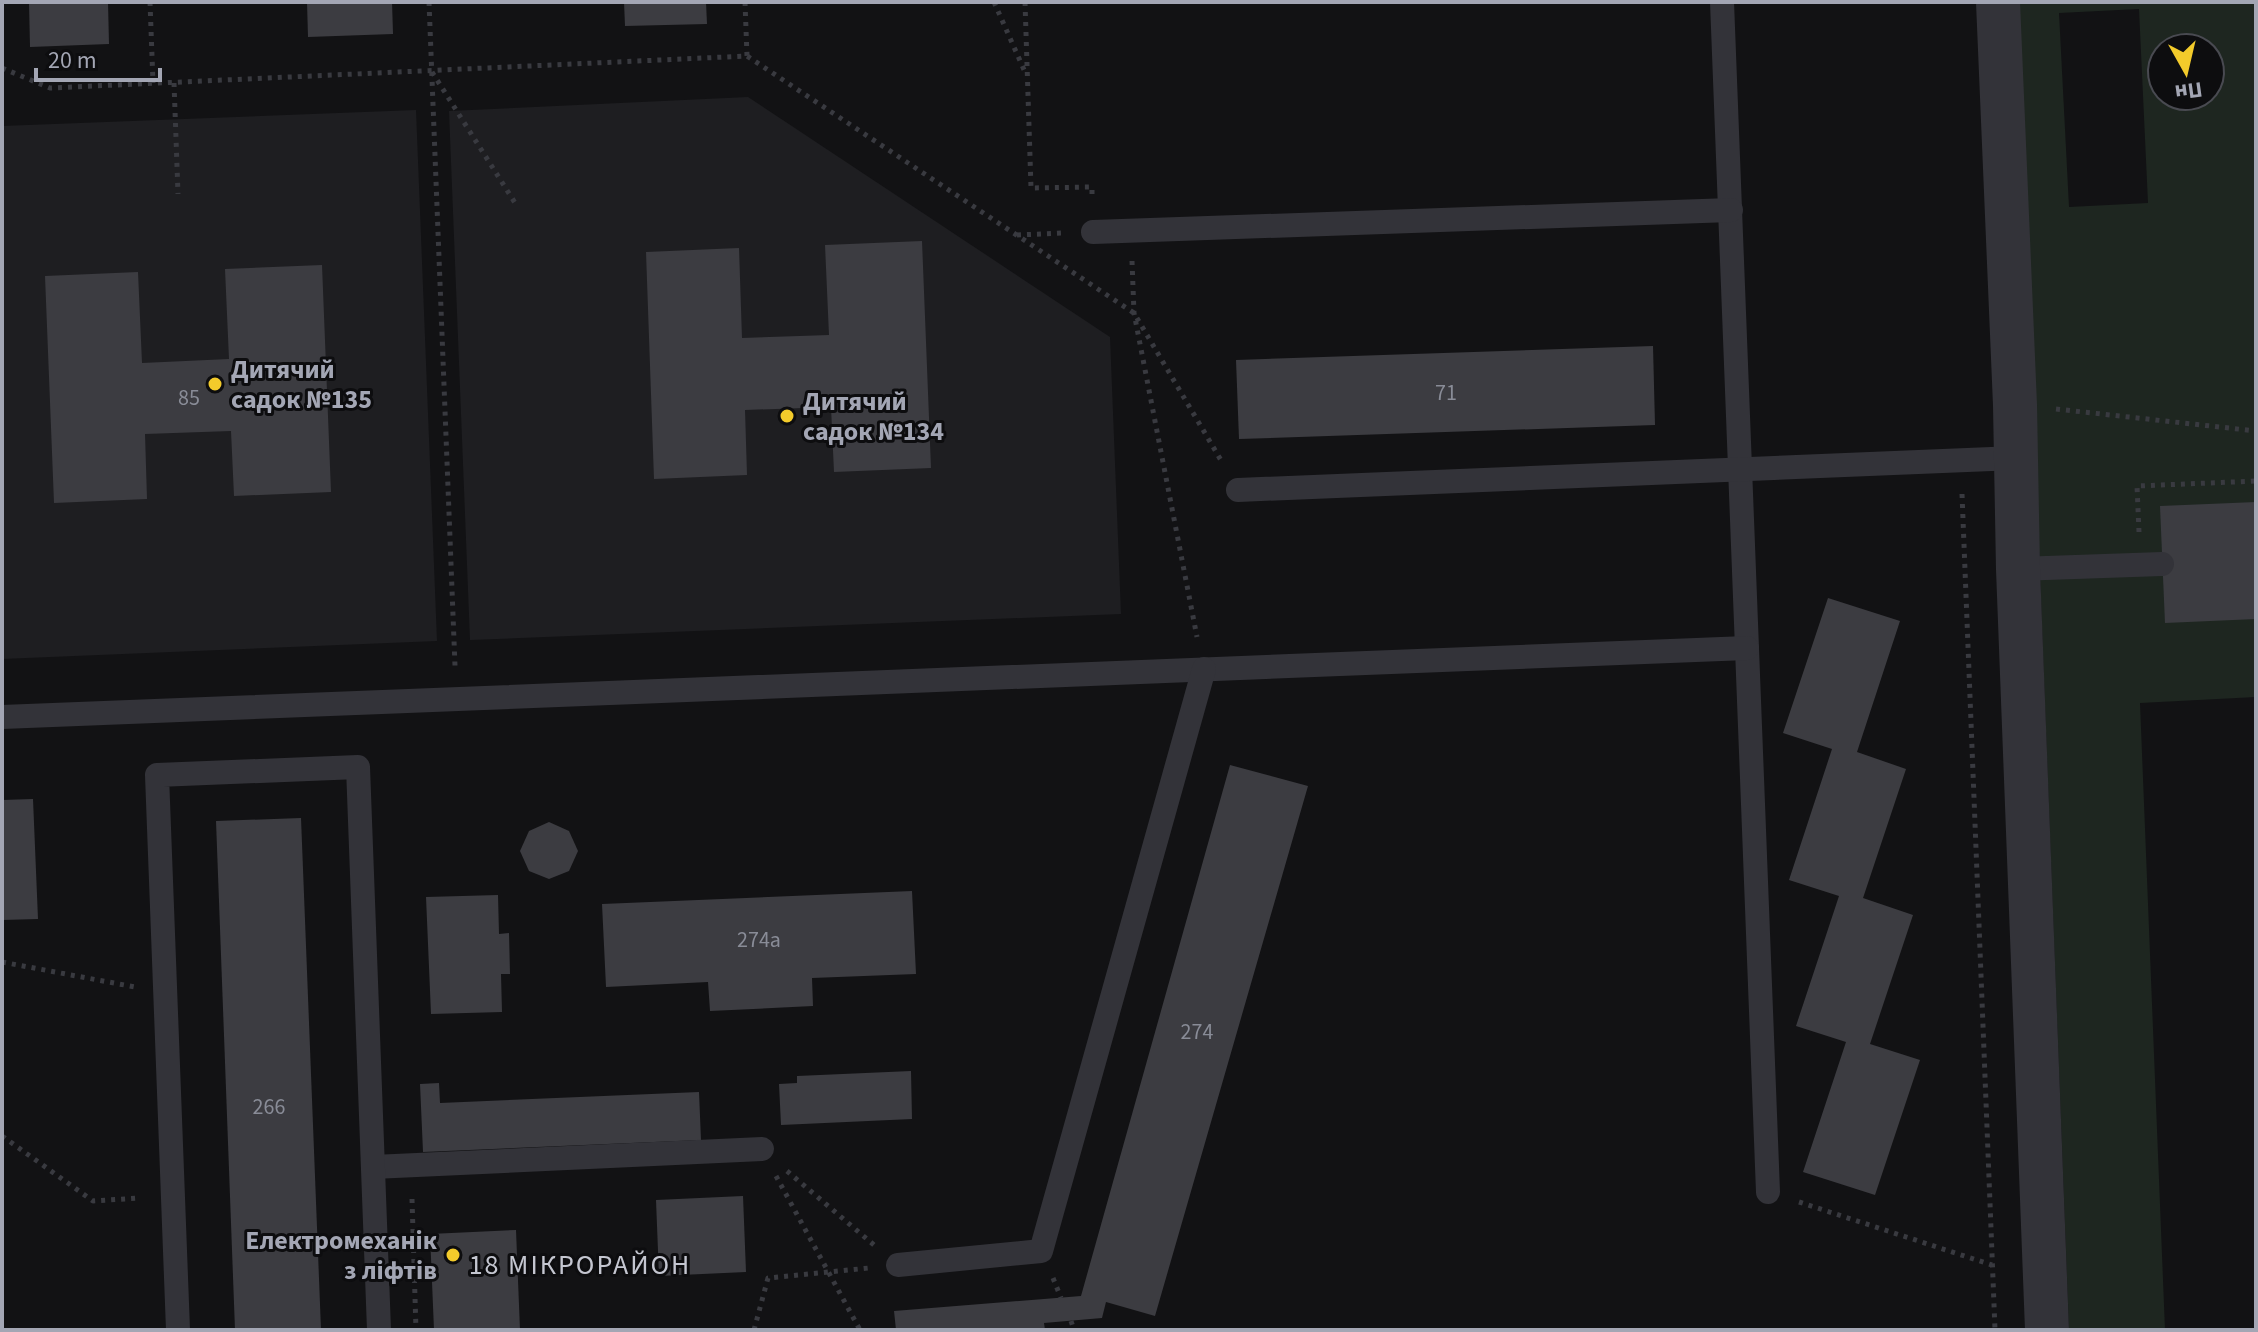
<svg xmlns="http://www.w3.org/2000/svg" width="2258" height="1332" font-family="'Source Sans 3',sans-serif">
	<rect width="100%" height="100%" fill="#121214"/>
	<!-- built -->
	<g fill="#1e1e21">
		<path d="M748 97 1110 337 1121 614 470 640 449 111Z"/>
		<path d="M416 110 437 641 2 659V126Z"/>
	</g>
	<!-- green -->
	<path fill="#1e2620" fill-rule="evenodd" d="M2018 2H2256V697L2140 703 2165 1330H2069ZM2139 9 2148 203 2069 207 2059 13ZM2162 48H2210V96H2162Z"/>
	<!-- building -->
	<g fill="#3c3c41">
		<path d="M29 2H108L109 44 30 47Z"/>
		<path d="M307 2H392L393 34 308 37Z"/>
		<path d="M624 2H706L707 24 625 26Z"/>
		<path d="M922 241 931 468 834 472 831 407 745 410 747 475 654 479 646 252 739 248 742 338 829 335 825 245Z"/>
		<path d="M322 265 331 492 234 496 231 431 145 434 147 499 54 503 45 276 138 272 142 363 229 359 225 269Z"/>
		<path d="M1653 346 1655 425 1239 439 1236 360Z"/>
		<path d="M2256 502V619L2165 623 2160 506Z"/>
		<path d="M1828 598 1900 621 1857 752 1906 769 1863 898 1913 915 1870 1044 1920 1060 1875 1195 1803 1172 1846 1042 1796 1026 1839 896 1789 880 1832 749 1783 733Z"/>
		<path d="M1230 765 1308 786 1155 1316 1106 1302 1102 1318 1044 1323 1045 1330H896L894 1311 1081 1296Z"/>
		<path d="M33 799 38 919 2 920V800Z"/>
		<path d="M301 818 321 1330H235L216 821Z"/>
		<path d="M549 822 569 831 578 851 569 871 549 879 529 871 520 851 529 831Z"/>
		<path d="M912 891 916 974 812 978 813 1006 710 1011 708 982 606 987 602 904Z"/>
		<path d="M498 895 499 934 509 933 510 974H501L502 1012 431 1014 426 897Z"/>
		<path d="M911 1071 912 1119 781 1125 779 1084 797 1083V1076Z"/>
		<path d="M439 1083 440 1103 699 1092 701 1140 423 1152 420 1084Z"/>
		<path d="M743 1196 746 1272 659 1276 656 1200Z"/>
		<path d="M516 1230 520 1330H434L430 1234Z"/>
	</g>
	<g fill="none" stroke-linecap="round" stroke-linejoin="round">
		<!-- path -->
		<g stroke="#393a40" stroke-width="5" stroke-dasharray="4 6" stroke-linecap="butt">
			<path d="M150 2 153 83"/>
			<path d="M429 2 455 666"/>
			<path d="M745 2 747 56"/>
			<path d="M994 2 1025 72"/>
			<path d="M1025 2 1031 188 1092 187V200"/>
			<path d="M2 68 50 88 747 56 1134 313 1222 462"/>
			<path d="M432 72 517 206"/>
			<path d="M174 83 178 194"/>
			<path d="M1017 235 1063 233"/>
			<path d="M1132 261 1134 313 1197 637"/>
			<path d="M2056 409 2256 431"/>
			<path d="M1962 494 1995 1330"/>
			<path d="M2139 532 2137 486 2256 481"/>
			<path d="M2 962 135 987"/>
			<path d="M2 1136 93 1201 140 1198"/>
			<path d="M787 1171 874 1245"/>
			<path d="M776 1176 860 1330"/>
			<path d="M412 1199 416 1330"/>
			<path d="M1799 1202 1992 1265"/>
			<path d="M1053 1278 1061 1298"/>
			<path d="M1071 1321 1074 1330"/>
			<path d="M754 1330 768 1278 869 1268"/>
		</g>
		<!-- lane -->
		<g stroke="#333339" stroke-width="24">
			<path d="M1722 2 1768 1192"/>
			<path d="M1093 232 1731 210"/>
			<path d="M1238 490 2016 458"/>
			<path d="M2018 569 2162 564"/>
			<path d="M2 717 1747 648"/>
			<path d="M373 1167 762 1149"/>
			<path d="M898 1265 1041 1251 1204 669"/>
			<path d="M178 1330 157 775 358 767 379 1330"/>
		</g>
		<!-- street -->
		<path stroke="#333339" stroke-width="44" d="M1998 2 2015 405 2018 569 2047 1330"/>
	</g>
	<!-- markers -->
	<g fill="#f3cb2b" stroke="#0d0d0f" stroke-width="3">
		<circle cx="215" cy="384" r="8"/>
		<circle cx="787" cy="416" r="8"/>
		<circle cx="453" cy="1255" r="8"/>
	</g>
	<g text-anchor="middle" stroke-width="6" stroke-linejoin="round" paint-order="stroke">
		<!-- number labels -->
		<g font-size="22" fill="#898c97">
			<text x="1446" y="400">71</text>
			<text x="189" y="405">85</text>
			<text x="759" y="947">274а</text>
			<text x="1197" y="1039">274</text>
			<text x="269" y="1114">266</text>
		</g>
		<!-- poi labels -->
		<g font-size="26" font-weight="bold" fill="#a3a6b4" stroke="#0d0d0f" text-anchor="start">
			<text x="231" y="378">Дитячий<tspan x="231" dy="30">садок №135</tspan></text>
			<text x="803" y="410">Дитячий<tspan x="803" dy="30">садок №134</tspan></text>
			<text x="437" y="1249" text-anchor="end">Електромеханік<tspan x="437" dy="30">з ліфтів</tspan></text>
		</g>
		<!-- neighbourhood labels -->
		<g font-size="28" letter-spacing="2" fill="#c4c6d0" stroke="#0d0d0f">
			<text x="580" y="1274">18 МІКРОРАЙОН</text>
		</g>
	</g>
	<!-- border -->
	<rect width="2258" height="1332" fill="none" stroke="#a3a6b4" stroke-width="8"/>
	<!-- north arrow -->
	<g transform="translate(2186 72) rotate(172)"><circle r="38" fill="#0d0d0f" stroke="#494a51" stroke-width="2"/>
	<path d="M0-6L14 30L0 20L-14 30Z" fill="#f3cb2b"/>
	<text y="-12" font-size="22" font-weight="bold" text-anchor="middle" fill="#a3a6b4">Пн</text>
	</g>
	<!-- scale -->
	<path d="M36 68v12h124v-12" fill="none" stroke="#a3a6b4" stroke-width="4"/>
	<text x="48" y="68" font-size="24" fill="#a3a6b4" stroke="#0d0d0f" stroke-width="6" paint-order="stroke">20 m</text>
</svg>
